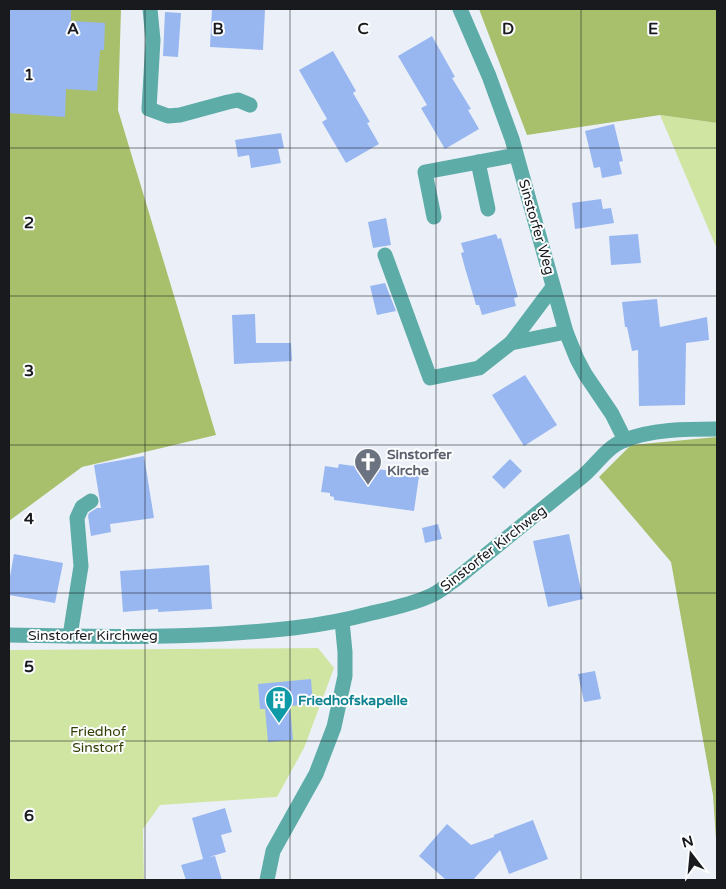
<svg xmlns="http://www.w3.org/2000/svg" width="726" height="889" font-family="'Varela Round',sans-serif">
	<rect width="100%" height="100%" fill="#ebf0f8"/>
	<!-- green -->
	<g fill="#d1e5a3">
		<path d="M660 115 717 123V249Z"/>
		<path d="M318 648 334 668 304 748 277 797 160 805 143 829 144 880H9V650Z"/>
	</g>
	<!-- forest -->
	<g fill="#a8c06c">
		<path d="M9 9H121L118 110 216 435 82 467 9 521Z"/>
		<path d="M479 9H717V123L660 115 527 135Z"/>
		<path d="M717 437V854L713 795 671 562 599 477 631 445Z"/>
	</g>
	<!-- building -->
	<g fill="#98b7f1">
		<path d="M9 9H71V21L105 23 104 50H100L97 91 66 89 65 117 9 113Z"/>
		<path d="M212 9 265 10 263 50 210 47Z"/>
		<path d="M165 12 181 13 178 57 163 56Z"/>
		<path d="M432 36 455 77 452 78 471 109 468 110 479 129 445 149 421 108 427 105 398 56Z"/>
		<path d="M333 51 356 91 353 93 370 122 367 123 379 144 346 163 322 122 327 119 299 70Z"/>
		<path d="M614 124 623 161 619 162 622 174 602 178 600 167 594 168 585 131Z"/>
		<path d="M281 133 284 148 278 149 281 163 251 168 249 155 238 157 235 140Z"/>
		<path d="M601 199 603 209 611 208 614 223 575 229 572 203Z"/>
		<path d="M386 218 391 245 373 248 368 222Z"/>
		<path d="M496 234 498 239 501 238 515 287 518 297 514 298 516 306 482 315 479 305H476L465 268 461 253 464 252 461 243Z"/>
		<path d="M638 234 641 263 611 265 609 236Z"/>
		<path d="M385 283 396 311 377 315 370 286Z"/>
		<path d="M657 299 660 327 707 317 709 340 686 343 685 405 639 406 638 350 632 351 627 327H625L622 302Z"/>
		<path d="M255 314 256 343H291L292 361 234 364 232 315Z"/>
		<path d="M525 375 557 425 524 446 492 395Z"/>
		<path d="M144 456 154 518 110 524 111 532 91 536 88 516 89 513 97 508H101L94 465Z"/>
		<path d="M510 459 522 471 504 489 492 477Z"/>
		<path d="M339 464 415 474 414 475 419 476 414 511 334 500V497L330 496V493L321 492 325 466 338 468Z"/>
		<path d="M438 524 442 539 425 543 422 528Z"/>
		<path d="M569 534 583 599 548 607 533 541Z"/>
		<path d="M14 554 63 563 55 603 9 595V582Z"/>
		<path d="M209 565 212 609 158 612V609L123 612 120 571Z"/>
		<path d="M595 671 601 699 584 702 578 674Z"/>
		<path d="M311 679 313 704 290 706 293 740 268 742 265 709H260L258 684Z"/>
		<path d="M225 808 232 832 221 835 226 852 209 857 215 856 222 880H186L181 865 203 859 192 818Z"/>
		<path d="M533 820 548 859 509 874 500 850 473 880H446L419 856 447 824 471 845 494 837V835Z"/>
	</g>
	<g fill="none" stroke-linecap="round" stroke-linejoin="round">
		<!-- minor -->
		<g stroke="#5daca8" stroke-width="15">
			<path d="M150 9 153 40 149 109 168 116 180 115 228 102 238 100 250 105"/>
			<path d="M460 9 489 76 512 139 566 332 577 359 585 374 612 414 625 440"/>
			<path d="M478 162 488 209"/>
			<path d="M434 217 425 172 516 155"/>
			<path d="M385 255 430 378 479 368 511 343 566 332"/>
			<path d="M511 343 553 287"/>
			<path d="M9 635C80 636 150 638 221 634 271 631 320 627 368 614 389 609 410 605 430 596 439 592 447 585 455 580 498 545 540 511 583 476 596 465 607 447 623 441 650 429 688 429 717 429"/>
			<path d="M70 636 81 566 77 518 82 507 91 501"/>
			<path d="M267 880 273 851 316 774 334 727 345 676V652L342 621"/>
		</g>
	</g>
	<!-- grid -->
	<path fill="none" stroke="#181a1d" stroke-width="1" stroke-opacity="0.55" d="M145 9V880M290 9V880M436 9V880M581 9V880M9 148H717M9 296H717M9 445H717M9 593H717M9 741H717"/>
	<!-- icons -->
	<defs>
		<symbol id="church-pin" viewBox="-11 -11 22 30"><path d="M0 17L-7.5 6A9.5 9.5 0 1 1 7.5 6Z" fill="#6b7280" stroke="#fcfdff"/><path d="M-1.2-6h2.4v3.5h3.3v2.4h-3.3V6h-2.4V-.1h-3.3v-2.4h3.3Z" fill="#fff"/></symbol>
		<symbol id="building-pin" viewBox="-11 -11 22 30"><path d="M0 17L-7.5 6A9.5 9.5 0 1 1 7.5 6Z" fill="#0f9aa8" stroke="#fcfdff"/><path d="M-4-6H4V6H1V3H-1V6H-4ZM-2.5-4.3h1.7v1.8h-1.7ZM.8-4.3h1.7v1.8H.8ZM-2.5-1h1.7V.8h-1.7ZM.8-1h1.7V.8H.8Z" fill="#fff"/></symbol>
	</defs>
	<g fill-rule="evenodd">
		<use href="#church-pin" x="352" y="446" width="32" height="43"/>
		<use href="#building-pin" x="263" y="684" width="32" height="43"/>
	</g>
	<g text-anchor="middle" stroke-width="4" stroke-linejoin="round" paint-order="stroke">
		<!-- street labels -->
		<g font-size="14" fill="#181a1d" stroke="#fcfdff">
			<text transform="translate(537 227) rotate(74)" y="5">Sinstorfer Weg</text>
			<text transform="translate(493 548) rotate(-38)" y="5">Sinstorfer Kirchweg</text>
			<text x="93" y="640">Sinstorfer Kirchweg</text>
		</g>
		<!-- worship labels -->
		<g font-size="14" font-weight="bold" fill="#5b616d" stroke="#fcfdff" text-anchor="start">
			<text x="387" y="459">Sinstorfer<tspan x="387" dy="16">Kirche</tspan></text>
		</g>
		<!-- culture labels -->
		<g font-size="14" font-weight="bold" fill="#0d838f" stroke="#fcfdff" text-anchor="start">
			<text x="298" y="705">Friedhofskapelle</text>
		</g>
		<!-- park labels -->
		<g font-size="14" fill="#323f00" stroke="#fcfdff">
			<text x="98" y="736">Friedhof<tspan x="98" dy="16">Sinstorf</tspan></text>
		</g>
	</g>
	<g font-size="16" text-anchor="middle" font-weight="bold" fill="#181a1d" stroke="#fcfdff" stroke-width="4" stroke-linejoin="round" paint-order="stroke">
		<text x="73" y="34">A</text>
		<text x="218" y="34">B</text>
		<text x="363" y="34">C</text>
		<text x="508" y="34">D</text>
		<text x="653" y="34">E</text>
		<text x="29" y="80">1</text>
		<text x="29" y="228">2</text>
		<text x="29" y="376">3</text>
		<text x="29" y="524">4</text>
		<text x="29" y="672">5</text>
		<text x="29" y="821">6</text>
	</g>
	<!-- border -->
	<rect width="726" height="889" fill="none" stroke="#181a1d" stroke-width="20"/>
	<!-- north arrow -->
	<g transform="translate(691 854) rotate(344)" stroke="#fcfdff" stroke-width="4" paint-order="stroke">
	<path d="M0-4L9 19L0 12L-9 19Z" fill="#181a1d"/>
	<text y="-8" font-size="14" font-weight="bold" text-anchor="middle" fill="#181a1d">N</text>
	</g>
</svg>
